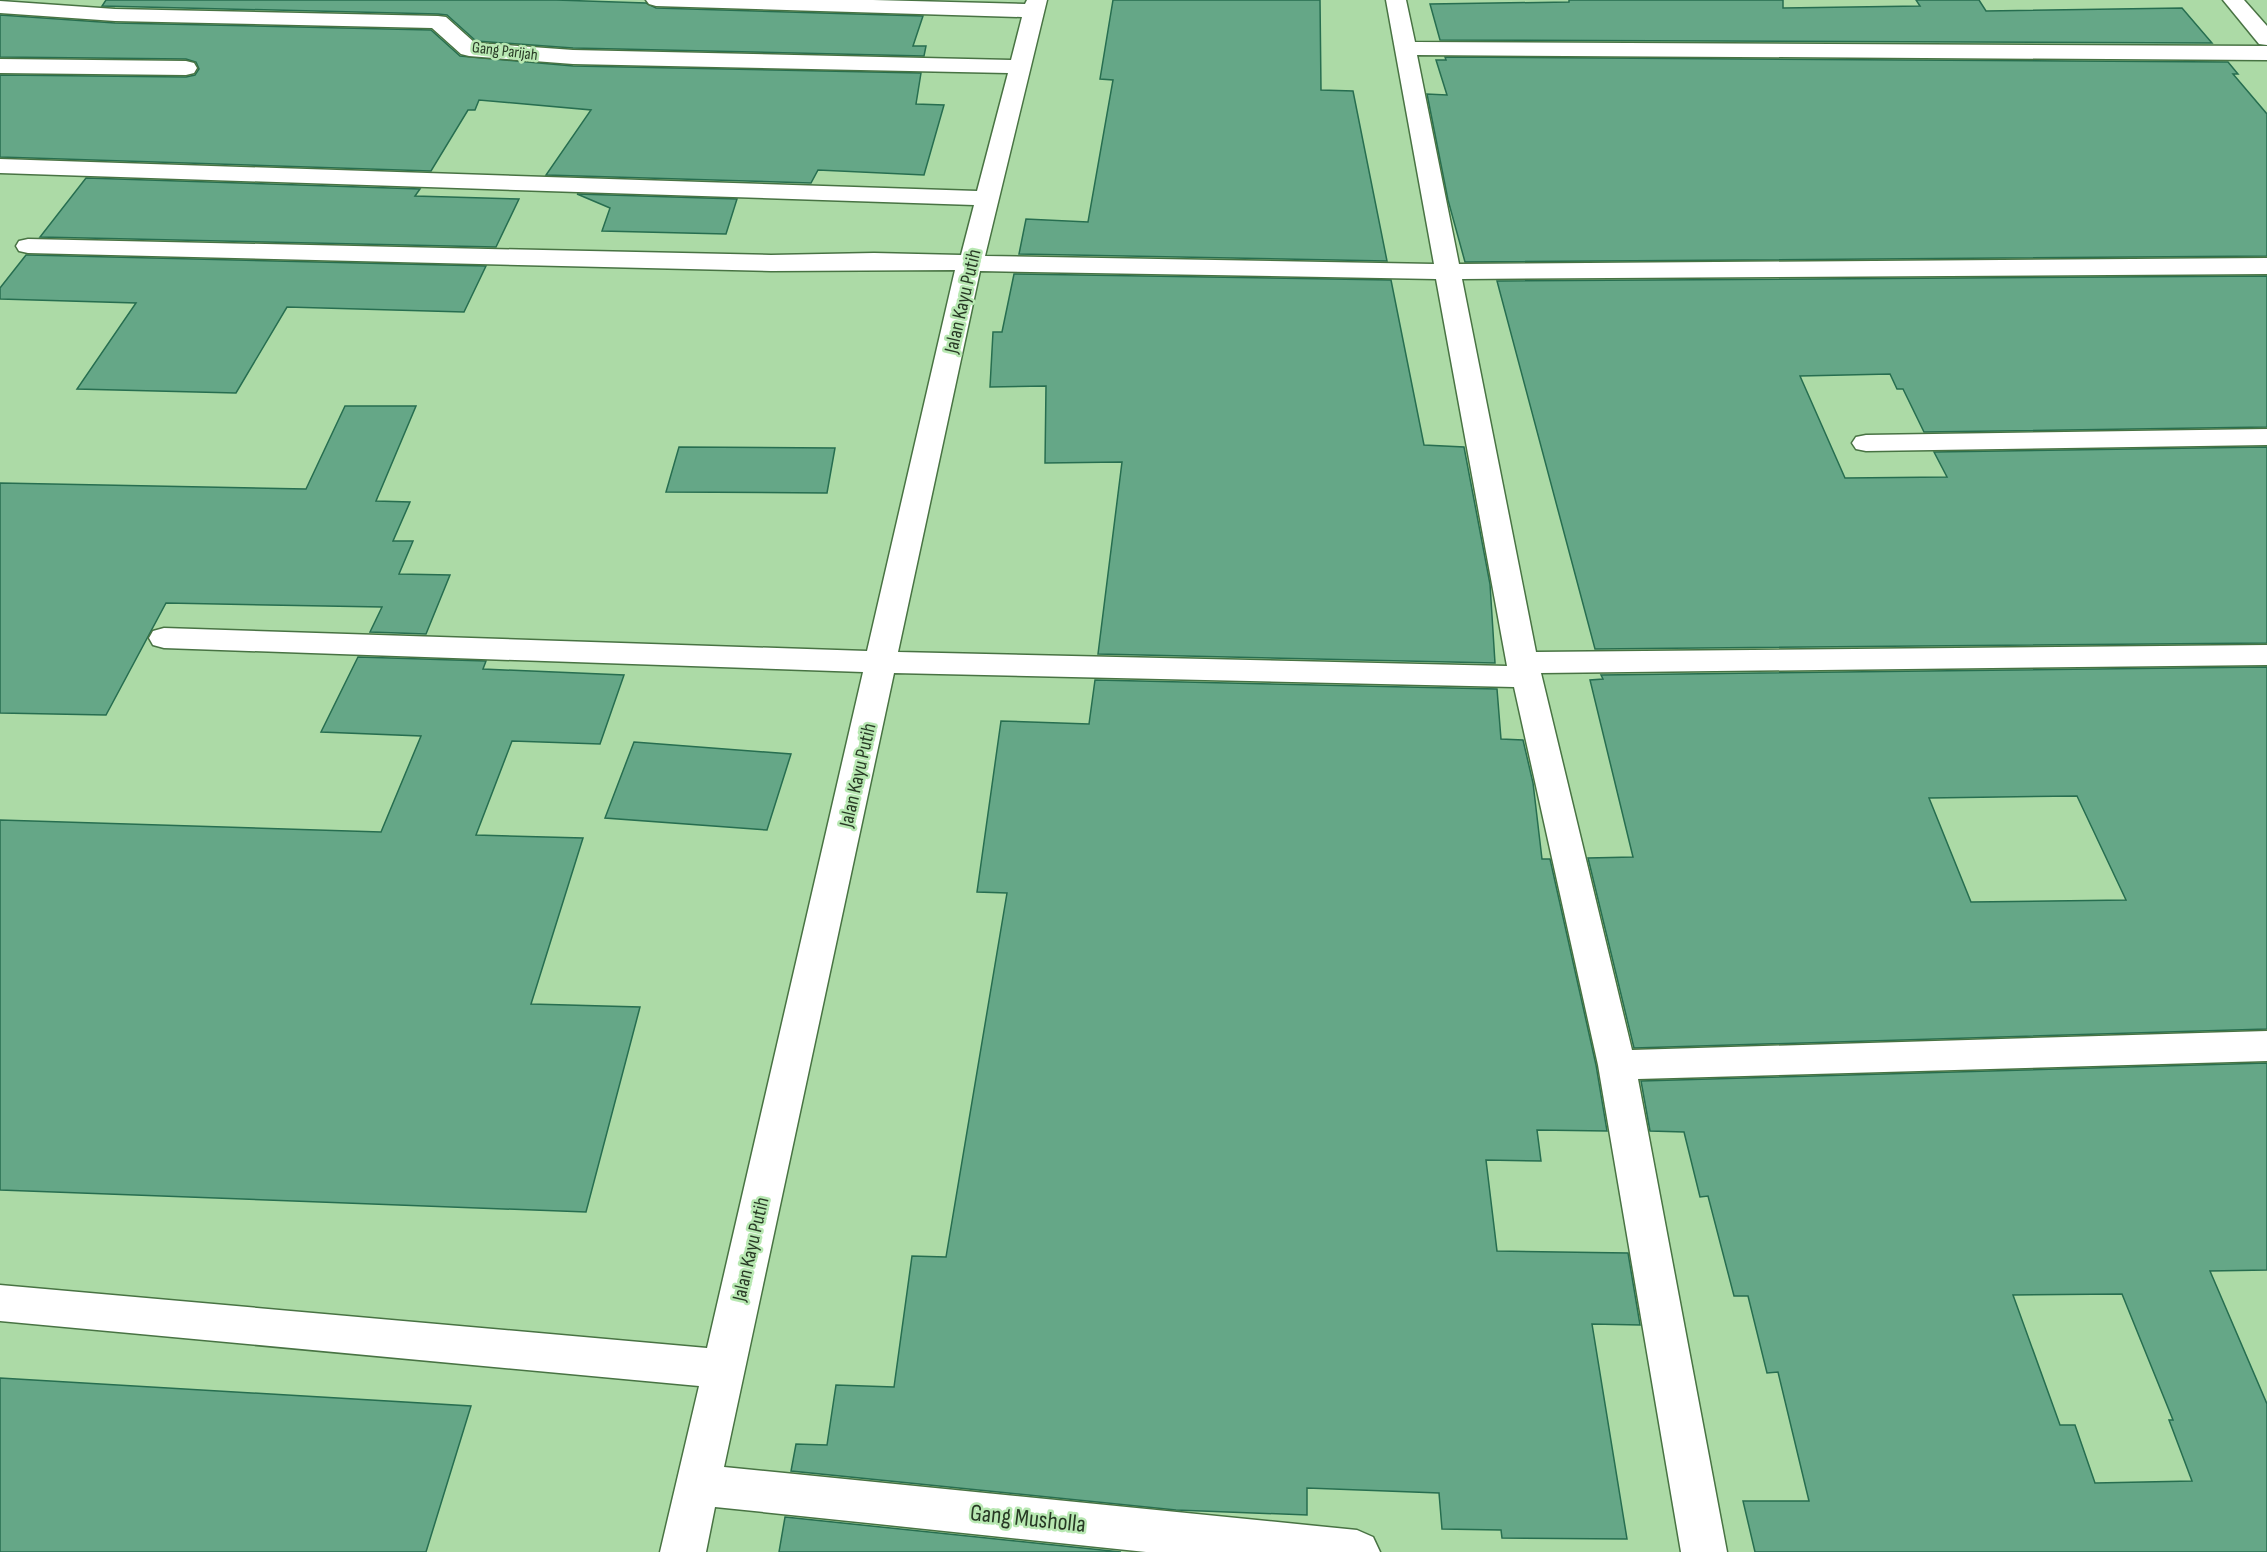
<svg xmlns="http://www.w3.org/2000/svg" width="2267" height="1552" font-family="'Sofia Sans Condensed',sans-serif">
	<rect width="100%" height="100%" fill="#acdaa6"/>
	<!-- building -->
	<g fill="#65a787" stroke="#276e50" stroke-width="1.5" fill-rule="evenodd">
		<path d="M106 0H556L646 3 656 8 923 16 913 46H926L924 56 573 48 476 41 447 15 438 14 102 6Z"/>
		<path d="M1113 0H1320L1321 90 1353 91 1387 261 1019 254 1026 219 1088 222 1113 80 1100 79Z"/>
		<path d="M1569 0H1783V8L1920 6 1916 0H1979L1986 11 2182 8 2212 43 1440 40 1430 4 1569 2Z"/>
		<path d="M0 15 115 23 431 30 460 56 573 66 921 73 916 104 944 105 924 175 818 170 811 183 546 175 591 110 479 100 475 110H468L431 171 0 157V75L186 77 195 75 199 69 196 62 186 59 0 57Z"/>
		<path d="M1445 57 2228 62 2238 74H2233L2267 114V256L1465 262 1448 200 1427 94 1447 95 1436 60H1446Z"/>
		<path d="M86 178 420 189 415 196 519 199 496 247 40 237Z"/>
		<path d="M577 194 737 199 726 234 602 231 610 208Z"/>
		<path d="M26 255H28L486 266 464 312 287 307 236 393 77 389 136 303 0 299V288Z"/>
		<path d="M1014 274 1391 280 1424 445 1464 447 1490 584 1495 663 1098 654 1122 462 1045 463 1046 386 990 387 993 332H1002Z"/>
		<path d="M2267 276V427L1924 432 1903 389H1897L1890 374 1800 376 1845 478 1947 477 1934 452 2267 447V643L1595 649 1497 281Z"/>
		<path d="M345 406H416L376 501 410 502 393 541H413L399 574 450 575 426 634 370 632 382 607 166 603 106 715 0 713V483L306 489Z"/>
		<path d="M679 447 835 448 827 493 666 492Z"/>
		<path d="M358 657 486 661 483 669 624 675 600 744 512 741 476 835 583 838 531 1004 640 1007 586 1212 0 1190V820L381 832 421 736 321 732Z"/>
		<path d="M2267 667V1029L1634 1048 1588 858 1633 857 1590 680 1603 679 1601 675ZM2077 796 2126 900 1971 902 1929 798Z"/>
		<path d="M1095 680 1497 689 1501 739 1523 740 1533 783 1542 859H1550L1596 1065 1607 1131 1537 1130 1541 1161 1486 1160 1497 1251 1628 1253 1640 1325 1592 1324 1627 1539 1502 1538 1501 1530 1442 1529 1439 1493 1307 1488V1515L1176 1510 791 1471 796 1444 827 1445 836 1385 894 1387 912 1256 946 1257 1007 893 977 892 1001 721 1089 724Z"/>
		<path d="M634 742 791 754 767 830 605 818Z"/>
		<path d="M2267 1063V1270L2210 1271 2267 1404V1552H1755L1743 1501H1809L1778 1372 1767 1373 1748 1296H1734L1708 1196 1700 1197 1684 1132 1650 1131 1641 1081ZM2122 1294 2173 1420H2169L2192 1481 2095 1483 2075 1425H2060L2013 1295Z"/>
		<path d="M0 1378 471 1406 426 1552H0Z"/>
		<path d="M785 1517 1121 1552H779Z"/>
	</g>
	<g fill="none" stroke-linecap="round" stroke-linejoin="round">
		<defs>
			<g id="minor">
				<path d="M646 0H873L1025 4 1027 0H1047L985 256 1434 264 1386 0H1406L1415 42 2267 46V60L1417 55 1459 264 2267 258V274L1462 279 1536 652 2267 645V665L1541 673 1632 1050 2267 1031V1061L1638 1079 1727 1552H1681L1598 1065 1514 687 894 673 724 1467 1357 1530 1373 1537 1380 1552H1146L715 1507 706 1552H660L699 1386 0 1321V1285L707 1348 863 672 164 648 153 645 149 638 153 631 164 628 867 651 955 270 771 271 28 253 19 251 16 246 19 241 28 239 771 255 874 253 961 255 974 205 0 173V159L977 191 1008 73 573 64 469 56 461 54 432 28 115 21 0 13V1L115 9 438 16 446 17 475 43 573 50 1011 60 1022 17 656 6 649 4ZM980 271 1436 279 1507 666 898 652Z"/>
				<path d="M2223 0H2244L2267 26V45L2259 44Z"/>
				<path d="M0 59 186 61 194 63 197 68 194 73 186 75 0 73Z"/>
				<path d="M2267 429V445L1866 451 1856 449 1852 443 1856 437 1866 435Z"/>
			</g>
		</defs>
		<!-- minor casing -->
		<use href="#minor" stroke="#487343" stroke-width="3"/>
		<!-- minor -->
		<use href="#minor" fill="#fff" fill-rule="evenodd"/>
	</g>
	<g text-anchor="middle" stroke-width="5" stroke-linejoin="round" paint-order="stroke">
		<!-- far-street labels -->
		<g font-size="16" fill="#283a25" stroke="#b8e8b2">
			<text transform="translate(505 50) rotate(7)" y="6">Gang Parijah</text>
		</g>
		<!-- street labels -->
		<g font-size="20" fill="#283a25" stroke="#b8e8b2">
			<text transform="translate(962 301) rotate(-77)" y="7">Jalan Kayu Putih</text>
			<text transform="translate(857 775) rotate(-77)" y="7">Jalan Kayu Putih</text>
			<text transform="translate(750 1249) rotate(-77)" y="7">Jalan Kayu Putih</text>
		</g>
		<!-- near-street labels -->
		<g font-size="24" fill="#283a25" stroke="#b8e8b2">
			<text transform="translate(1028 1518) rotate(6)" y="8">Gang Musholla</text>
		</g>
	</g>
</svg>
